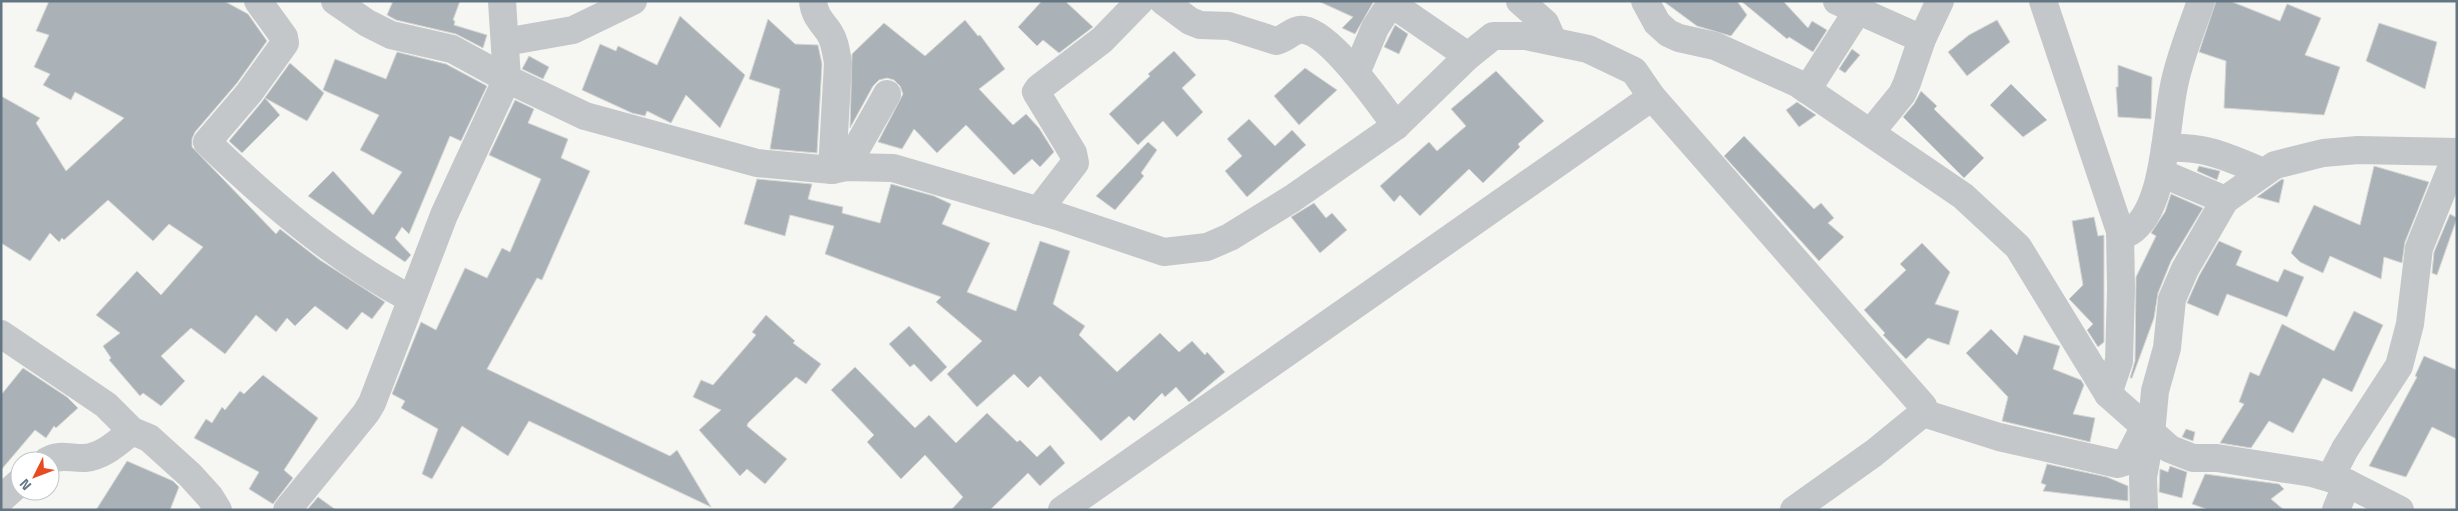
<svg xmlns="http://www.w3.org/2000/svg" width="2458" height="511" font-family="'Titillium Web',sans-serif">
	<rect width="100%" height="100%" fill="#f6f6f2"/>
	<!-- building -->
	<g fill="#aab2b7" stroke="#d7d7d4">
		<path d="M49 1H224L248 14 267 41 237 83 195 132 192 139V147L276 234 280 229 320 260 385 302 372 319 362 312 347 330 315 306 295 326 287 318 276 332 256 315 225 354 191 328 161 356 185 381 161 406 143 393 140 396 109 360 111 358 103 346 120 333 96 315 137 271 161 295 203 247 169 224 153 241 108 200 64 240 62 238 59 242 50 233 30 261 1 243V96L40 118 36 123 66 171 124 118 75 92 71 100 43 85 50 74 34 67 49 35 36 31Z"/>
		<path d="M393 1H460L453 20 455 21 454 25 487 35 483 48 456 34 396 20 387 15Z"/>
		<path d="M1042 1H1065L1093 27 1059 53 1043 40 1037 46 1018 27Z"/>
		<path d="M1318 1H1374L1355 34 1342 28 1353 17Z"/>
		<path d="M1663 1H1737L1747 15 1731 36 1697 26Z"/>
		<path d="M1741 1H1783L1808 28 1812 21 1827 30 1813 52 1789 37 1787 39Z"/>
		<path d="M2216 1H2230L2280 21 2287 4 2321 18 2305 55 2340 67 2324 115 2224 108 2226 61 2199 52Z"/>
		<path d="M680 16 745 75 720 128 686 95 671 123 647 111 645 116 632 113 582 90 600 44 616 51 618 46 657 65Z"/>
		<path d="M768 19 795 44 818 45 822 64 817 153 770 149 780 89 749 79Z"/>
		<path d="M965 20 978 36 980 35 1005 69 979 89 1013 125 1026 114 1039 128 1054 152 1040 167 1032 159 1014 175 966 125 937 153 914 129 902 149 878 142 903 94 900 86 894 80 887 78 879 80 873 86 850 128 852 54 884 23 925 56Z"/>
		<path d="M1997 20 2010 42 1967 76 1948 52 1969 35Z"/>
		<path d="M2379 23 2437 42 2425 89 2366 61Z"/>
		<path d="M1395 25 1408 34 1399 54 1384 47Z"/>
		<path d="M1852 49 1860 55 1845 73 1839 69Z"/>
		<path d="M1174 51 1196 75 1182 88 1203 112 1177 137 1163 121 1138 145 1109 114 1150 76 1148 74Z"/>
		<path d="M397 52 446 64 487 86 461 141 450 136 409 234 402 227 395 238 411 255 405 262 308 196 333 171 373 215 402 172 360 150 379 115 323 90 335 59 386 79Z"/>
		<path d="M529 56 549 67 543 79 522 69Z"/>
		<path d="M290 63 324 93 307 121 265 98 280 115 242 153 229 141 261 103Z"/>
		<path d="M2118 65 2152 77 2151 119 2118 117 2116 87H2118Z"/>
		<path d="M1305 68 1337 90 1299 125 1274 96Z"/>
		<path d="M1496 71 1544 121 1518 144 1520 147 1483 183 1469 169 1420 216 1400 195 1394 202 1380 186 1429 142 1437 151 1466 126 1451 109Z"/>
		<path d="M2011 84 2047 120 2023 137 1990 105Z"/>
		<path d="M1921 91 1937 106 1934 109 1984 158 1964 178 1903 117 1914 104Z"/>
		<path d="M515 100 534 109 528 123 568 139 561 158 590 171 542 280 537 278 487 369 670 456 677 450 711 507 529 421 508 456 462 426 432 479 422 474 438 429 401 408 405 401 392 394 421 322 436 330 465 268 487 278 502 248 510 252 541 179 489 155Z"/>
		<path d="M1797 102 1816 115 1799 127 1786 110Z"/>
		<path d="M1249 119 1275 146 1292 130 1306 145 1247 197 1225 171 1242 156 1227 139Z"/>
		<path d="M1744 136 1814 209 1821 203 1834 218 1828 223 1844 237 1819 261 1724 156Z"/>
		<path d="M1148 142 1157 150 1141 173 1144 176 1115 210 1096 196Z"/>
		<path d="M2199 166 2220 171 2217 180 2197 171Z"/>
		<path d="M2374 166 2429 182 2405 242 2402 263 2384 257 2381 279 2330 256 2323 273 2300 262 2291 253 2314 205 2360 225Z"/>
		<path d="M757 179 812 184 808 199 811 200 843 207 842 213 880 223 891 184 934 196 951 204 942 224 990 243 967 292 1016 311 1040 241 1070 251 1053 304 1085 326 1079 335 1117 372 1160 333 1179 352 1192 341 1205 355 1207 352 1225 372 1189 402 1176 387 1165 397 1162 393 1134 421 1129 416 1101 441 1040 376 1028 388 1014 374 977 407 947 374 982 341 936 302 941 297 825 254 834 226 790 215 785 236 744 224Z"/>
		<path d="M2282 179 2284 180 2279 203 2257 197Z"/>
		<path d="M2171 194 2203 208 2171 261 2158 293 2154 318 2132 378H2130L2135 361 2136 277 2156 236 2151 233 2165 212Z"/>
		<path d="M1314 203 1326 218 1332 213 1347 230 1320 253 1291 217Z"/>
		<path d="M2450 214 2457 218 2437 275 2432 273 2434 252Z"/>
		<path d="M2094 217 2098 236 2104 235V342L2098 347 2087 330 2093 324 2069 299 2083 285 2072 221Z"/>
		<path d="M2219 241 2242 251 2236 265 2278 282 2284 269 2304 277 2287 317 2227 294 2218 316 2187 303 2199 276Z"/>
		<path d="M1922 243 1950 272 1935 304 1959 311 1949 345 1928 338 1906 359 1883 335 1885 333 1864 310 1906 270 1900 264Z"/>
		<path d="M2354 311 2383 325 2352 392 2323 378 2293 433 2269 421 2251 448 2220 443 2244 404 2239 402 2250 372 2259 376 2282 324 2334 351Z"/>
		<path d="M766 315 795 341 793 343 821 364 806 384 796 377 748 423 747 426 787 459 765 484 747 469 740 476 699 430 721 410 693 397 701 380 713 385 756 335 752 332Z"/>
		<path d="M909 326 947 367 931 382 914 364 910 367 889 344Z"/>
		<path d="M1991 329 2017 355 2024 335 2060 346 2053 369 2081 380 2084 385 2073 414 2095 418 2090 442 2002 421 2008 397 1966 353Z"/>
		<path d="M2424 356 2457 370V439L2432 427 2406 477 2369 466 2417 377 2415 376Z"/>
		<path d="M855 367 915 428 929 415 956 443 987 413 1017 442 1020 440 1037 457 1050 445 1065 463 1040 486 1028 473 990 510H951L963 497 925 455 901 479 867 442 874 435 831 390Z"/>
		<path d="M23 368 67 397 78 408 56 428 54 426 46 438 35 430 1 470V395Z"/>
		<path d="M263 375 318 418 284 470 293 478 273 504 249 489 259 472 194 438 206 419 212 423 222 407 225 410 240 391 244 394Z"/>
		<path d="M2186 429 2195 432 2193 441 2182 437Z"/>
		<path d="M127 461 173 481 179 487 170 510H96Z"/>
		<path d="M2047 464 2107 477 2128 486V501L2043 491 2046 485 2041 483Z"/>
		<path d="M2170 466 2187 472 2182 498 2159 492 2160 469 2168 472Z"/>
		<path d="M2205 474 2279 484 2284 489 2271 499 2284 510H2209L2192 504Z"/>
		<path d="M318 497 336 510H307Z"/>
	</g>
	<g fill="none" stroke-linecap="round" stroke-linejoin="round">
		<!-- street -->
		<g stroke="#c3c7ca" stroke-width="28">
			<path d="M258 1 284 37 285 43 249 93 207 142C269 202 334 258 411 299"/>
			<path d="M335 1 367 23 391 35 452 49 507 79 585 116 757 163 832 170 846 167 893 168 1057 216 1164 252 1207 247 1230 237 1293 198 1396 126 1468 56 1493 36H1526L1588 49 1634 71 1652 97 1923 406V413"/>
			<path d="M813 1C814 15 822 22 829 32 835 41 836 52 838 63L832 170"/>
			<path d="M1163 1 1190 21 1200 25 1229 26 1276 41C1286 39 1294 28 1304 30 1331 34 1380 104 1396 126"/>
			<path d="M1391 1 1395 6 1468 56"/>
			<path d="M1520 1 1545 23 1553 41"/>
			<path d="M1645 1 1657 23 1668 33 1679 38 1715 46 1797 83 1963 196 2018 247 2108 394 2170 449 2193 458H2217L2312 473 2347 483 2400 510"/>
			<path d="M1837 1 1922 39"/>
			<path d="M2043 1 2120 231 2121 289 2119 361 2108 394"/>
			<path d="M505 42 573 30 633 1"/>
			<path d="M1356 73 1375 28 1391 3"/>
			<path d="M1807 90 1858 10"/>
			<path d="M1871 132 1902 94 1907 83 1922 39 1940 1"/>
			<path d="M2165 148C2206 146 2227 157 2263 172"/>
			<path d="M846 167 887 94"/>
			<path d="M2161 173 2225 200"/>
			<path d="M1038 211 1075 163 1073 153 1036 92 1039 88 1102 40 1140 1"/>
			<path d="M2120 231 2130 232C2167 208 2165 122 2175 81 2181 54 2192 28 2201 1"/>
			<path d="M1 334 106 405 132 431 149 438 190 475 210 497 218 510"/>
			<path d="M47 461C59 453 72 459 85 458 104 456 118 442 132 431"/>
			<path d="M2330 478 2345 449 2399 366 2410 324 2419 248 2457 154"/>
			<path d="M1 499 20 482"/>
			<path d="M287 510 366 413 372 403 444 215 507 79 502 1"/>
			<path d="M1062 510 1652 97"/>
			<path d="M1794 510 1874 453 1923 413 1999 437 2118 464 2127 461 2144 428"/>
			<path d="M2144 510 2143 477 2151 434 2155 391 2167 348 2172 299 2185 269 2225 200 2275 165 2323 153 2358 150 2457 152"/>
			<path d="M2336 510 2347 483"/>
		</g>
	</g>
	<!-- border -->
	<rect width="2458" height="511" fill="none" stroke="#647684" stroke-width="5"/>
	<!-- north arrow -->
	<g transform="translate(35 476) rotate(228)"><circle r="24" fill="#ffffff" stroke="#c1c8ce"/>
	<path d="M0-4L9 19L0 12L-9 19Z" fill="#e84b20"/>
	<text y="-8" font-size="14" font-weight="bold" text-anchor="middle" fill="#647684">N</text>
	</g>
</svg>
